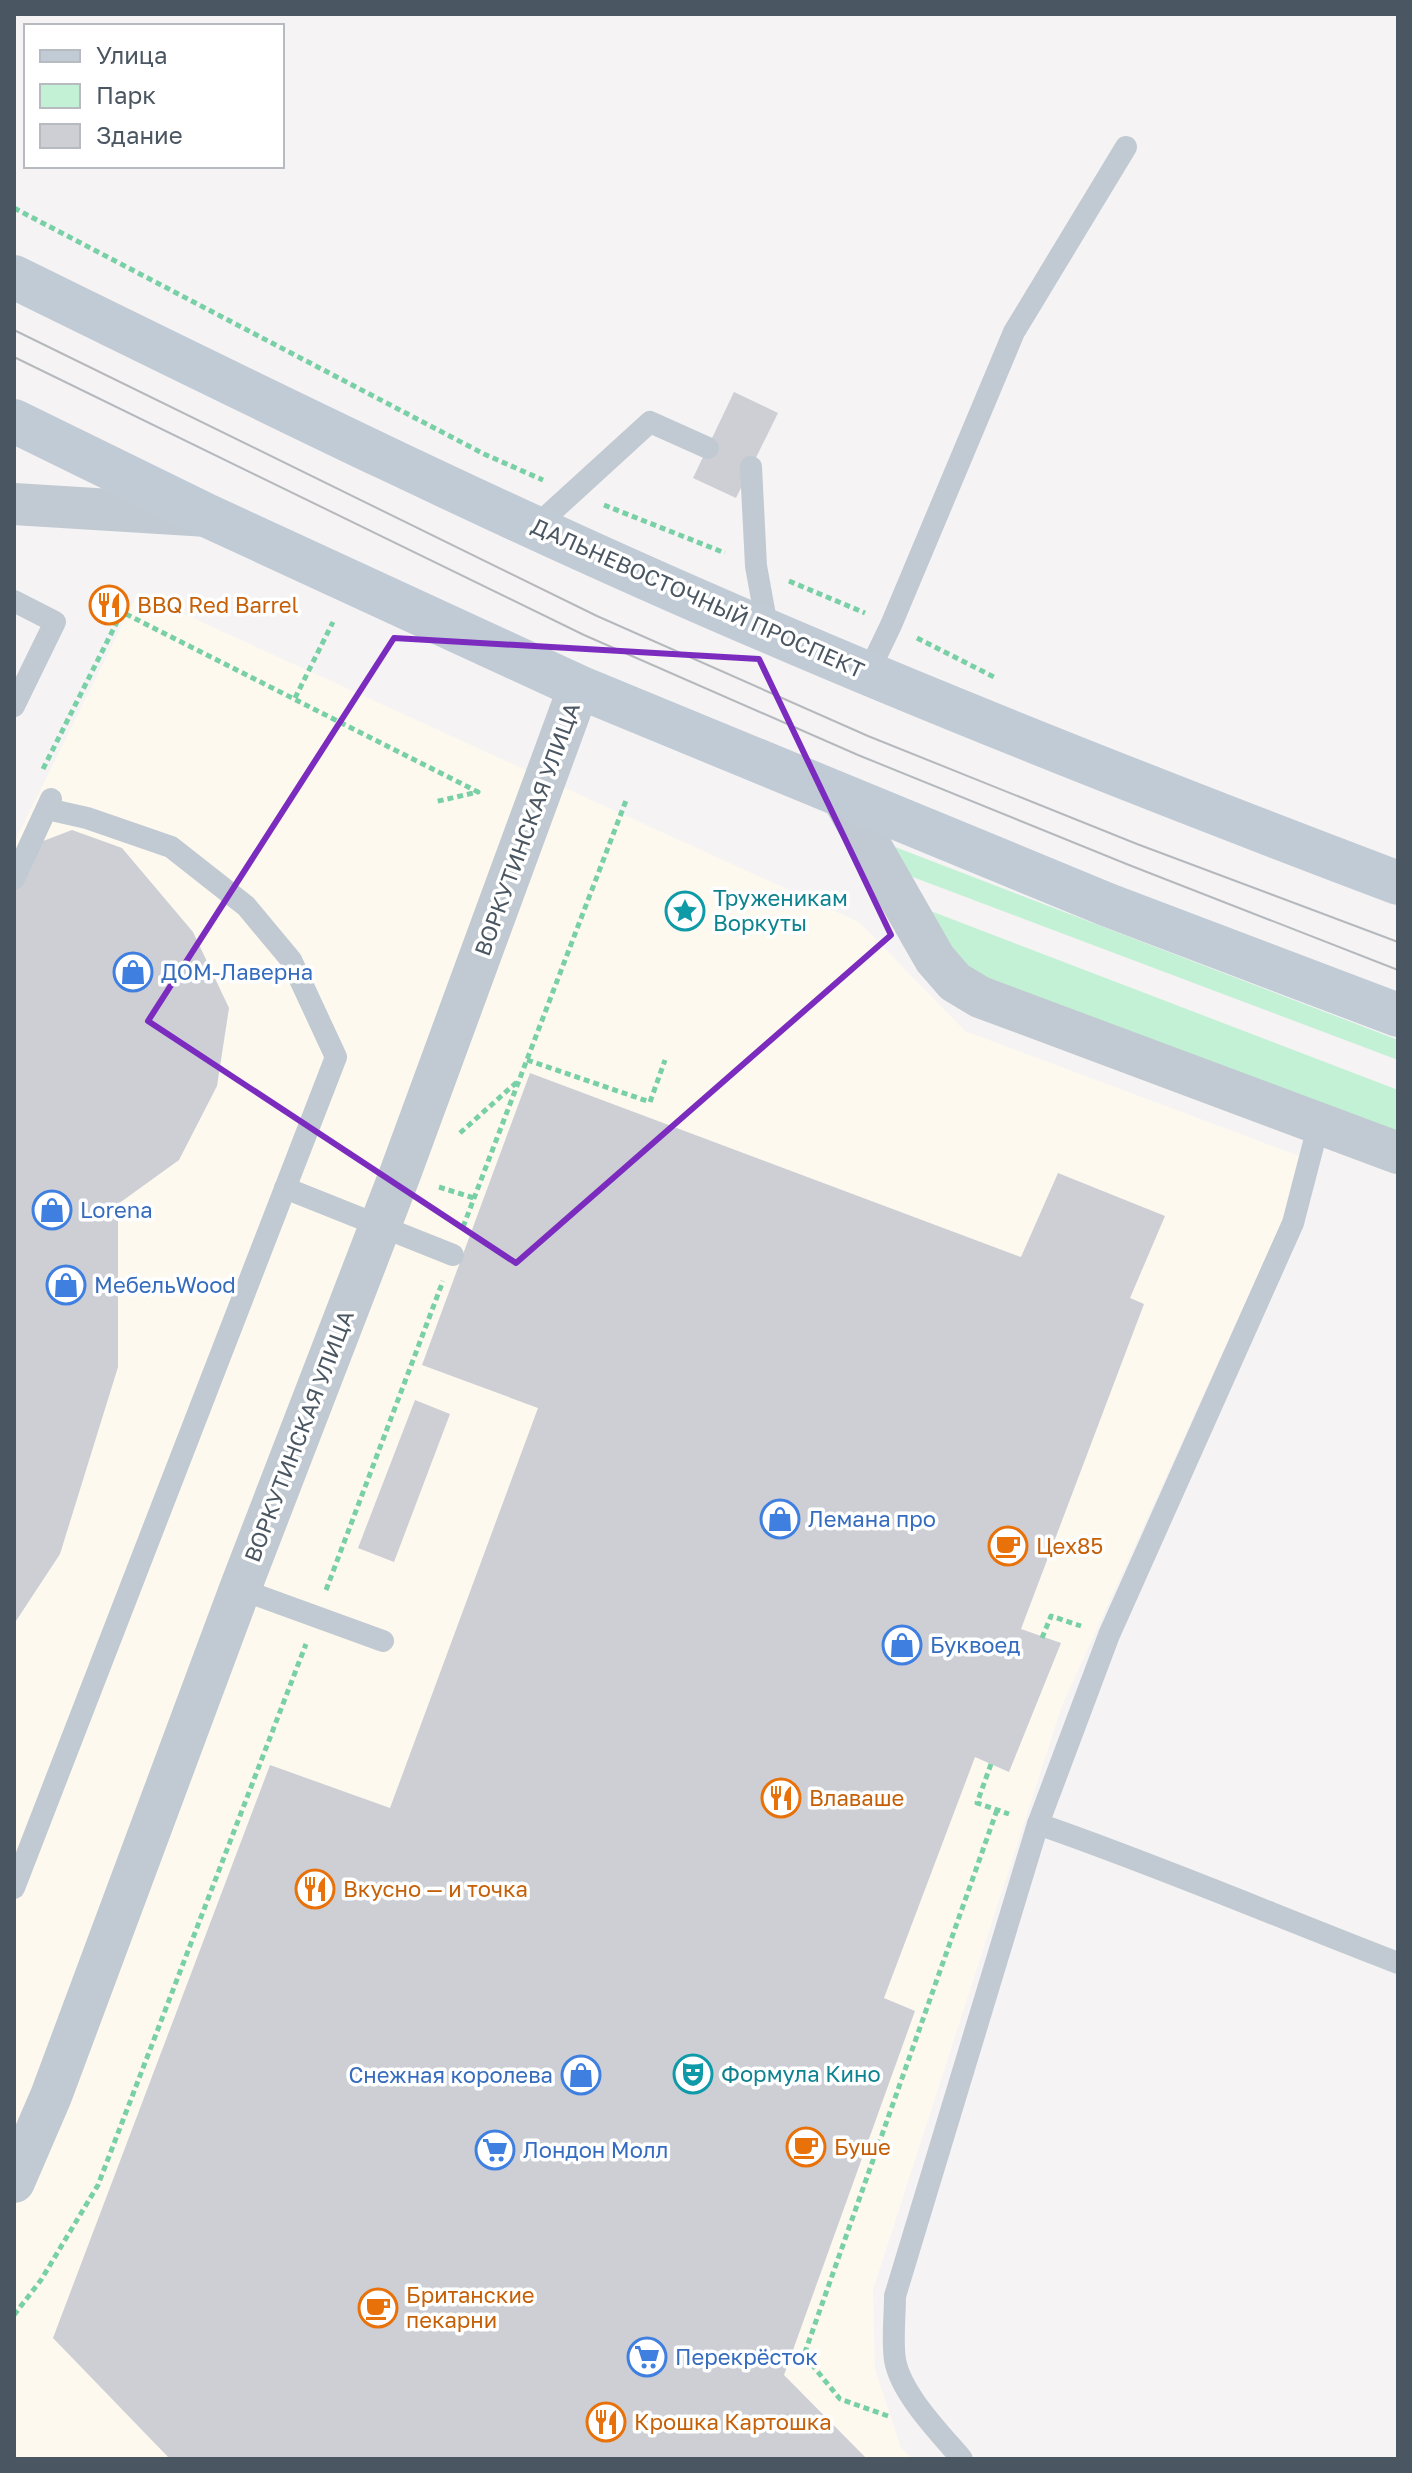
<svg xmlns="http://www.w3.org/2000/svg" width="1412" height="2473" font-family="'Golos Text',sans-serif">
	<rect width="100%" height="100%" fill="#f5f3f3"/>
	<!-- commercial -->
	<path fill="#fdf9ef" d="M138 593 859 922 965 1031 1310 1160 1062 1706 873 2290 875 2369 901 2448 913 2459H14V843Z"/>
	<!-- green -->
	<g fill="#c3f1d5">
		<path d="M895 847 1398 1040V1060L910 876Z"/>
		<path d="M928 910 1398 1090V1136L975 977 955 957Z"/>
	</g>
	<!-- building -->
	<g fill="#cdcfd5">
		<path d="M734 392 778 413 736 498 693 478Z"/>
		<path d="M72 830 122 848 193 932 229 1008 217 1086 179 1160 118 1204V1367L60 1554 14 1624V884L30 846Z"/>
		<path d="M530 1073 1021 1257 1058 1173 1165 1216 1130 1298 1144 1304 1021 1629 1061 1643 1009 1772 975 1757 884 1998 915 2011 784 2375 867 2459H170L53 2338 270 1765 390 1808 538 1408 422 1365Z"/>
		<path d="M415 1400 450 1414 394 1562 358 1548Z"/>
	</g>
	<g fill="none" stroke-linecap="round" stroke-linejoin="round">
		<!-- path -->
		<g stroke="#7ad0a6" stroke-width="5" stroke-dasharray="6 4" stroke-linecap="butt">
			<path d="M14 208 484 454 543 480"/>
			<path d="M604 505 725 553"/>
			<path d="M789 581 865 613"/>
			<path d="M917 638 994 677"/>
			<path d="M295 698 333 622"/>
			<path d="M43 769 122 612 478 792 434 802"/>
			<path d="M527 1060 650 1102 665 1060"/>
			<path d="M460 1133 518 1081"/>
			<path d="M439 1187 474 1198"/>
			<path d="M463 1227 627 798"/>
			<path d="M326 1590 443 1281"/>
			<path d="M1042 1638 1051 1616 1081 1626"/>
			<path d="M991 1764 977 1803 1009 1814"/>
			<path d="M14 2315 41 2280 98 2185 306 1644"/>
			<path d="M888 2416 840 2399 804 2355 997 1810"/>
		</g>
		<!-- service -->
		<g stroke="#c1cad2" stroke-width="22">
			<path d="M751 467 756 566 768 632"/>
			<path d="M535 527 650 422 708 448"/>
			<path d="M14 601 55 622 14 706"/>
			<path d="M868 673 891 625 1014 332 1126 147"/>
			<path d="M14 879 51 799"/>
			<path d="M285 1188 453 1255"/>
			<path d="M240 1589 383 1641"/>
			<path d="M1038 1824C1160 1866 1278 1917 1398 1963"/>
			<path d="M14 1888 336 1057 291 960 246 906 171 847 87 818 47 809"/>
			<path d="M962 2459C940 2433 901 2394 895 2360 892 2340 895 2317 895 2296L1038 1824 1109 1635 1293 1223 1319 1123"/>
		</g>
		<!-- minor -->
		<g stroke="#c1cad2" stroke-width="42">
			<path d="M14 504 208 516"/>
			<path d="M843 798 935 959 955 982 980 997 1398 1153"/>
			<path d="M14 2182 51 2096 240 1589 400 1174 579 687"/>
		</g>
		<!-- secondary -->
		<g stroke="#c1cbd6" stroke-width="44">
			<path d="M14 277C264 400 514 523 770 632 977 721 1187 803 1398 883"/>
			<path d="M14 421 208 516 579 687 1108 905 1398 1015"/>
		</g>
		<!-- tram -->
		<g stroke="#b5b8bd" stroke-width="2">
			<path d="M14 330 597 616 868 736 1137 844 1398 942"/>
			<path d="M14 357 584 635 858 755 1129 865 1398 970"/>
		</g>
	</g>
	<!-- marked area -->
	<path fill="none" stroke="#7b2cbf" stroke-width="6" stroke-linejoin="round" d="M394 638 759 659 891 935 516 1263 148 1021Z"/>
	<!-- icons -->
	<defs>
		<symbol id="restaurant-ring" viewBox="-11 -11 22 22"><circle r="9.5" fill="#fff" stroke="#e8710a" stroke-width="1.5"/><path d="M-5-6h1v4h1v-4h1v4h1v-4h1v5L-1.5 .5V6h-2V.5L-5-1ZM5-6V6H3V1.5H1.5Q1.5-4 5-6Z" fill="#e8710a"/></symbol>
		<symbol id="sight-ring" viewBox="-11 -11 22 22"><circle r="9.5" fill="#fff" stroke="#0f9aa8" stroke-width="1.5"/><path d="M0-6L1.8-2.2L6-1.7L2.9 1.2L3.7 5.4L0 3.3L-3.7 5.4L-2.9 1.2L-6-1.7L-1.8-2.2Z" fill="#0f9aa8"/></symbol>
		<symbol id="shop-ring" viewBox="-11 -11 22 22"><circle r="9.5" fill="#fff" stroke="#3f7fe0" stroke-width="1.5"/><path d="M-5-2.5h2.3a2.7 3.5 0 0 1 5.4 0H5L5.5 6h-11ZM-1.5-2.5h3a1.5 2.3 0 0 0-3 0Z" fill="#3f7fe0"/></symbol>
		<symbol id="cafe-ring" viewBox="-11 -11 22 22"><circle r="9.5" fill="#fff" stroke="#e8710a" stroke-width="1.5"/><path d="M-5.5-4.5H6V0H3Q3 3.5 0 3.5H-2.5Q-5.5 3.5-5.5 0ZM3-3.2v2h1.7v-2ZM-6 4.5H4V6H-6Z" fill="#e8710a"/></symbol>
		<symbol id="theatre-ring" viewBox="-11 -11 22 22"><circle r="9.5" fill="#fff" stroke="#0f9aa8" stroke-width="1.5"/><path d="M-5-5.5Q0-4 5-5.5V0Q5 5 0 6Q-5 5-5 0ZM-3.3-2.5H-1v1.5H-3.3ZM1-2.5H3.3v1.5H1ZM-2.8 1Q0 5.5 2.8 1Z" fill="#0f9aa8"/></symbol>
		<symbol id="supermarket-ring" viewBox="-11 -11 22 22"><circle r="9.5" fill="#fff" stroke="#3f7fe0" stroke-width="1.5"/><path d="M-6-5.5h2.5l.6 2H6L4.5 2H-2.5L-4.4-4H-6ZM-1.5 3.2a1.3 1.3 0 1 0 .1 0ZM3 3.2a1.3 1.3 0 1 0 .1 0Z" fill="#3f7fe0"/></symbol>
	</defs>
	<g fill-rule="evenodd">
		<use href="#restaurant-ring" x="87" y="583" width="44" height="44"/>
		<use href="#sight-ring" x="663" y="889" width="44" height="44"/>
		<use href="#shop-ring" x="111" y="950" width="44" height="44"/>
		<use href="#shop-ring" x="30" y="1188" width="44" height="44"/>
		<use href="#shop-ring" x="44" y="1263" width="44" height="44"/>
		<use href="#shop-ring" x="758" y="1497" width="44" height="44"/>
		<use href="#cafe-ring" x="986" y="1524" width="44" height="44"/>
		<use href="#shop-ring" x="880" y="1623" width="44" height="44"/>
		<use href="#restaurant-ring" x="759" y="1776" width="44" height="44"/>
		<use href="#restaurant-ring" x="293" y="1867" width="44" height="44"/>
		<use href="#theatre-ring" x="671" y="2052" width="44" height="44"/>
		<use href="#shop-ring" x="559" y="2053" width="44" height="44"/>
		<use href="#cafe-ring" x="784" y="2125" width="44" height="44"/>
		<use href="#supermarket-ring" x="473" y="2128" width="44" height="44"/>
		<use href="#cafe-ring" x="356" y="2286" width="44" height="44"/>
		<use href="#supermarket-ring" x="625" y="2335" width="44" height="44"/>
		<use href="#restaurant-ring" x="584" y="2400" width="44" height="44"/>
	</g>
	<g text-anchor="middle" stroke-width="7" stroke-linejoin="round" paint-order="stroke">
		<!-- street labels -->
		<g font-size="22" fill="#4a5661" stroke="#fff">
			<text transform="translate(698 598) rotate(24)" y="8">ДАЛЬНЕВОСТОЧНЫЙ ПРОСПЕКТ</text>
			<text transform="translate(527 829) rotate(-70)" y="8">ВОРКУТИНСКАЯ УЛИЦА</text>
			<text transform="translate(299 1436) rotate(-69)" y="8">ВОРКУТИНСКАЯ УЛИЦА</text>
		</g>
		<!-- food labels -->
		<g font-size="22" fill="#c56008" stroke="#fff" text-anchor="start">
			<text x="137" y="613">BBQ Red Barrel</text>
			<text x="1036" y="1554">Цех85</text>
			<text x="809" y="1806">Влаваше</text>
			<text x="343" y="1897">Вкусно — и точка</text>
			<text x="834" y="2155">Буше</text>
			<text x="406" y="2303">Британские<tspan x="406" dy="25">пекарни</tspan></text>
			<text x="634" y="2430">Крошка Картошка</text>
		</g>
		<!-- culture labels -->
		<g font-size="22" fill="#0d838f" stroke="#fff" text-anchor="start">
			<text x="713" y="906">Труженикам<tspan x="713" dy="25">Воркуты</tspan></text>
			<text x="721" y="2082">Формула Кино</text>
		</g>
		<!-- shop labels -->
		<g font-size="22" fill="#366cbe" stroke="#fff" text-anchor="start">
			<text x="161" y="980">ДОМ-Лаверна</text>
			<text x="80" y="1218">Lorena</text>
			<text x="94" y="1293">МебельWood</text>
			<text x="808" y="1527">Лемана про</text>
			<text x="930" y="1653">Буквоед</text>
			<text x="553" y="2083" text-anchor="end">Снежная королева</text>
			<text x="523" y="2158">Лондон Молл</text>
			<text x="675" y="2365">Перекрёсток</text>
		</g>
	</g>
	<!-- border -->
	<rect width="1412" height="2473" fill="none" stroke="#4a5661" stroke-width="32"/>
	<!-- legend -->
	<rect x="24" y="24" width="260" height="144" fill="#ffffff" stroke="#b7bbc0" stroke-width="2"/>
	<rect x="40" y="50" width="40" height="12" fill="#c1cbd6" stroke="#b7bbc0" stroke-width="2"/>
	<text x="96" y="64" font-size="24" fill="#4a5661">Улица</text>
	<rect x="40" y="84" width="40" height="24" fill="#c3f1d5" stroke="#b7bbc0" stroke-width="2"/>
	<text x="96" y="104" font-size="24" fill="#4a5661">Парк</text>
	<rect x="40" y="124" width="40" height="24" fill="#cdcfd5" stroke="#b7bbc0" stroke-width="2"/>
	<text x="96" y="144" font-size="24" fill="#4a5661">Здание</text>
</svg>
